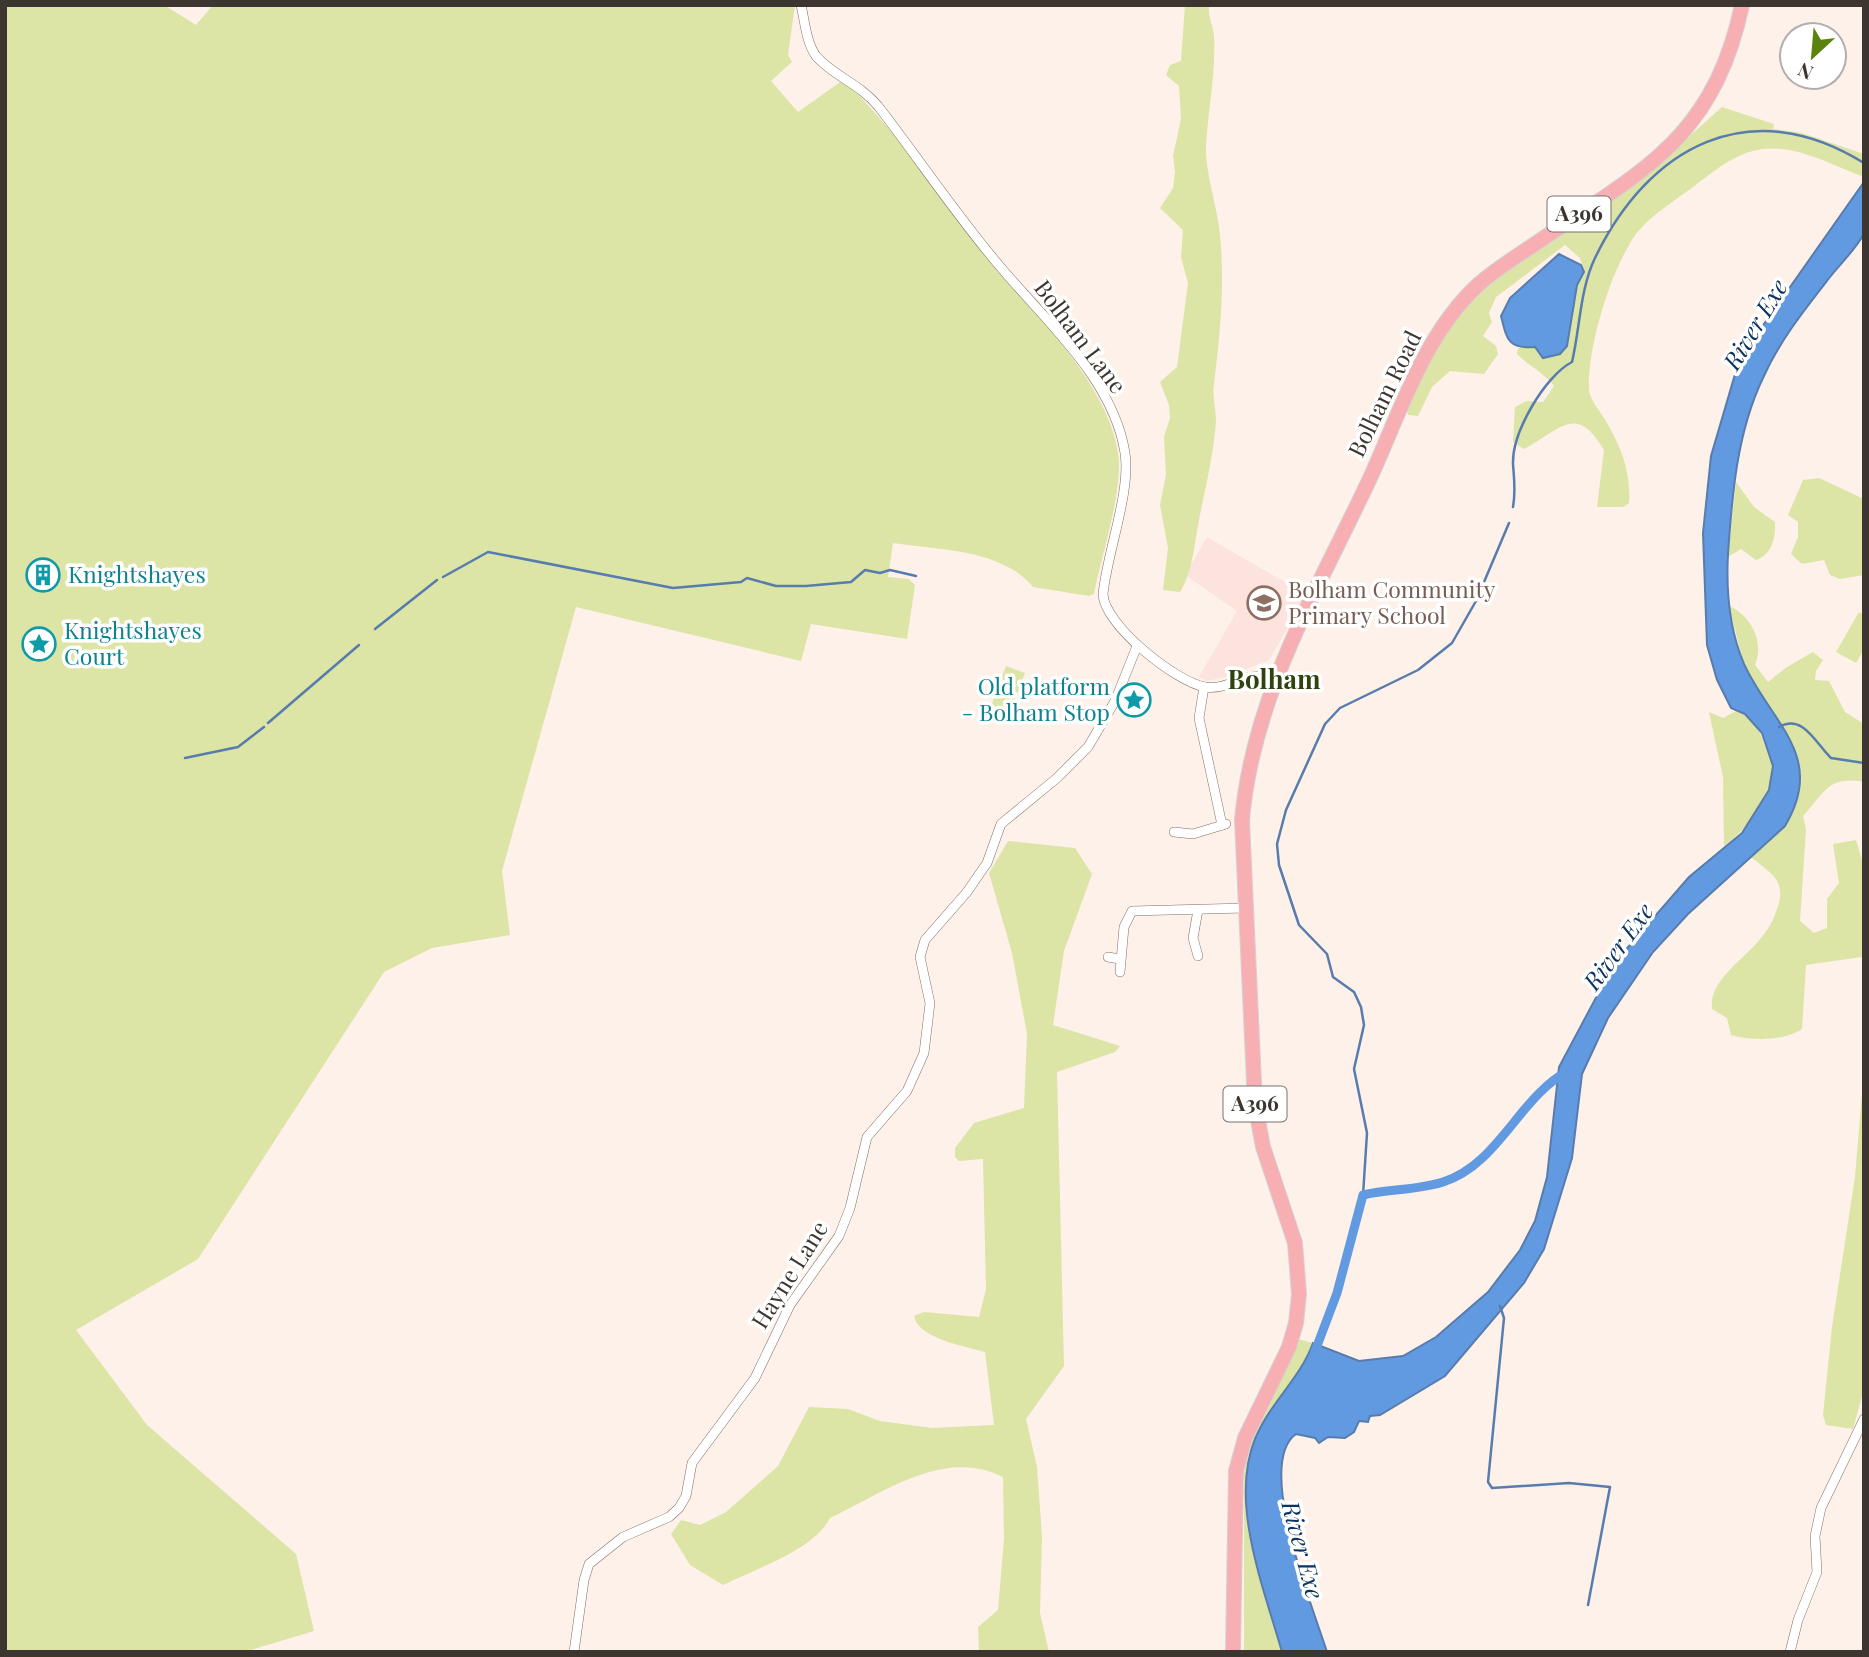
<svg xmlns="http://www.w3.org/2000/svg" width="1869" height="1657" font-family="'Playfair Display',serif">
	<rect width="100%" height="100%" fill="#fef1ea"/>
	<!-- education -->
	<path fill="#fde3dd" d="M1207 537 1307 595 1269 660 1226 677 1207 681 1199 677 1237 611 1185 575Z"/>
	<!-- green -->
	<g fill="#dce4a6">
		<path d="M5 5H164L196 25 213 5H795L788 55 792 62 771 81 798 112 843 80C896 129 935 192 980 249 1025 304 1108 381 1118 453 1124 488 1101 557 1094 594L1089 596 1033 587C1002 549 938 550 893 543L888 577 909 579 915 585 907 639 811 624 801 661 576 607 502 871 510 935 432 948 384 972 198 1259 76 1330 147 1425 296 1554 314 1631 244 1652H5Z"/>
		<path d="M1185 5H1209C1208 18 1213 25 1214 36 1216 73 1208 110 1206 146 1205 172 1218 209 1220 235 1225 286 1220 334 1214 384 1212 396 1216 409 1216 421 1214 451 1207 481 1201 510 1195 536 1194 570 1180 592L1163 590 1168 548 1160 505 1166 475 1164 437 1170 418 1169 405 1160 382 1177 367 1188 283 1181 257 1183 230 1160 208 1173 188 1175 172 1173 156 1181 119 1179 86 1166 75 1170 65 1181 61Z"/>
		<path d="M1722 107 1774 124 1773 129 1802 133 1864 154V177C1831 165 1799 145 1762 149 1735 153 1714 171 1693 187 1673 202 1652 214 1636 234 1611 269 1587 347 1589 390 1590 400 1602 414 1607 423 1622 449 1631 473 1629 503L1623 507H1597L1604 450C1576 402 1560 430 1524 449L1513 442 1515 407 1526 401 1543 402 1554 386C1544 373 1529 366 1517 354L1518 348 1535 347 1569 335 1577 285 1584 272 1580 258 1565 245 1496 297 1489 313 1492 322 1483 336 1496 346 1498 354 1484 374 1450 371 1432 387 1418 416 1408 415 1406 406 1431 355 1463 309 1489 283 1655 167Z"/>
		<path d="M1819 478 1864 499V575L1840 579 1830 575 1824 560 1802 564 1791 554 1798 537V522L1788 515 1803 480Z"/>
		<path d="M1736 482 1754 507 1775 522C1776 537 1772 555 1756 560L1741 549 1728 557Z"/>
		<path d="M1729 606C1750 615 1765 641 1755 665L1768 682 1787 667 1813 652 1823 660 1816 671 1815 680 1829 681 1845 712 1864 724V782C1828 775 1824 793 1803 816L1806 829 1800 921 1814 933 1827 928V899L1839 883 1833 844 1856 840 1864 867V960L1861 957 1806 965 1802 1029C1784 1041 1753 1041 1731 1035L1727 1018 1712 1009C1709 970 1764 954 1777 909 1780 901 1782 892 1778 883 1774 873 1759 864 1751 857L1785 826 1794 811 1801 772 1743 661Z"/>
		<path d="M1859 612 1864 615V649L1856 663 1836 652Z"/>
		<path d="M1006 666 1025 673 1010 713 991 706Z"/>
		<path d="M1738 710C1752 717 1760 729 1764 743 1766 750 1771 757 1772 764 1779 795 1746 829 1724 846L1723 777 1709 712 1723 718Z"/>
		<path d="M1008 841 1075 848 1092 874 1064 951 1053 1025 1120 1046 1115 1052 1057 1072 1064 1366 1026 1419 1037 1467 1042 1536 1040 1613 1049 1652H979L978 1627 998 1610 1004 1539 1003 1477C944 1447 883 1493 830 1518 814 1550 755 1569 723 1585L690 1565 671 1534 681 1520 700 1525 726 1512 778 1466 809 1407 848 1409 880 1421 932 1428 994 1425 985 1352C967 1347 917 1338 914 1316L924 1312 979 1317 986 1289 983 1159 959 1161 955 1157V1148L974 1123 1024 1108 1027 1034 1012 953 989 873Z"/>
		<path d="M1864 1069V1389L1853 1429 1826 1425 1823 1415 1832 1327 1855 1177Z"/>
		<path d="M1298 1339 1313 1343 1295 1379 1254 1555 1282 1652H1244V1460C1258 1417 1285 1382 1298 1339Z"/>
	</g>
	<!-- water -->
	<g fill="#629ae2" stroke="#577cad" stroke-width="2">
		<path d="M1864 182C1864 196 1869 222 1863 235 1856 249 1840 264 1830 277 1805 309 1780 340 1763 378 1737 432 1732 495 1728 554 1726 590 1730 631 1744 664 1771 723 1827 756 1785 826L1688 914 1653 952 1608 1018 1582 1074 1572 1158 1544 1249 1524 1283 1445 1376 1380 1415 1370 1416 1368 1422 1359 1421 1354 1432 1345 1438 1328 1437 1319 1443 1315 1438 1296 1434C1254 1464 1314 1610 1327 1652H1282C1264 1588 1229 1503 1255 1439 1269 1404 1300 1379 1313 1343L1359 1361 1403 1356 1436 1337 1488 1292 1520 1250 1535 1221 1547 1177 1559 1067 1615 962 1689 877 1742 833 1769 790 1773 766 1762 733 1745 714 1731 708 1717 680 1707 645 1703 533 1711 456 1736 371 1764 324Z"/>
		<path d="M1559 254 1581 265 1584 272 1577 285 1567 346 1560 354 1543 358 1535 347C1508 349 1507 340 1501 316L1510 298Z"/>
	</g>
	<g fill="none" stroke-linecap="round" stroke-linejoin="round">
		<!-- stream -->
		<g stroke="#577cad" stroke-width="2.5">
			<path d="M1513 507C1516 491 1514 479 1513 464 1512 432 1545 376 1572 362 1580 328 1580 289 1595 258 1649 146 1750 92 1864 163"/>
			<path d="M443 577 488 552 673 588 741 582 747 578 776 586H806L851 582 865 570 880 573 890 570 916 576"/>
			<path d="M375 629 437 580"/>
			<path d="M268 723 359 645"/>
			<path d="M1779 727C1803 713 1816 744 1831 758L1864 763"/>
			<path d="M185 758 238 747 264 727"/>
			<path d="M1363 1195 1367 1133 1354 1069 1364 1025 1361 1007 1354 992 1333 977 1327 954 1299 925 1279 865 1277 844 1286 810 1325 724 1340 708 1418 670 1452 643 1476 601 1509 523"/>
			<path d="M1500 1306 1504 1318 1488 1482 1492 1488 1569 1483 1610 1487 1588 1605"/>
		</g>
		<!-- canal -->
		<path stroke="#629ae2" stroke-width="9" d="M1314 1354 1337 1293 1363 1195C1389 1189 1419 1190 1443 1182 1499 1164 1519 1097 1568 1071"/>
		<defs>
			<g id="street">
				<path d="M801 5C805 22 806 42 816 56 832 75 860 84 878 106 920 160 958 218 1003 270 1048 323 1114 381 1125 453 1131 492 1107 553 1103 594 1104 625 1176 682 1205 687 1231 691 1245 668 1274 680"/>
				<path d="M1204 687 1199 718 1222 825"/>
				<path d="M1174 832 1193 834 1226 824"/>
				<path d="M1198 956 1193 938 1198 910"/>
				<path d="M1108 957 1120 959"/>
				<path d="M1120 972 1124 927 1132 911 1245 908"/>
				<path d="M574 1652 584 1580 589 1564 623 1537 669 1517 679 1508 686 1496 692 1463 755 1378 790 1305 839 1236 850 1208 867 1137 907 1091 924 1053 930 1003 920 957 925 940 967 892 987 863 1001 824 1057 778 1088 747 1115 701 1137 646"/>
				<path d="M1790 1652 1798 1620 1817 1572 1815 1536 1821 1508 1864 1419"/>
			</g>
			<path id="primary" d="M1233 1652 1236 1471 1245 1438 1289 1347 1296 1323 1299 1294 1295 1243 1263 1147 1255 1104 1242 820C1253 694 1319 588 1371 476 1401 410 1425 333 1479 284 1496 269 1517 256 1535 244 1641 171 1713 141 1742 5"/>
		</defs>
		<!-- street casing -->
		<use href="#street" stroke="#816f64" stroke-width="10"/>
		<!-- primary casing -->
		<use href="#primary" stroke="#d4d3d1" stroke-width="16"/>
		<!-- street -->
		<use href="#street" stroke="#fff" stroke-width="9"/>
		<!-- primary -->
		<use href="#primary" stroke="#f7afb3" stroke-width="14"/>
	</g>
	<!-- icons -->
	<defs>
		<symbol id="building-ring" viewBox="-11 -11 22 22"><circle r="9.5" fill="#fff" stroke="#0f9aa8" stroke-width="1.5"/><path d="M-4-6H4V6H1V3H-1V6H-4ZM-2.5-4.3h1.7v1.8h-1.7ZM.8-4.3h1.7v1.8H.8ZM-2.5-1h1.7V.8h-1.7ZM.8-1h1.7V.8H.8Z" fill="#0f9aa8"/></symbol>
		<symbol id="school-ring" viewBox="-11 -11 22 22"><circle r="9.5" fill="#fff" stroke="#8d6e63" stroke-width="1.5"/><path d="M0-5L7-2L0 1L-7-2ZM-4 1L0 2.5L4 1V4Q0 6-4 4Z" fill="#8d6e63"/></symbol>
		<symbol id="sight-ring" viewBox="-11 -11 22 22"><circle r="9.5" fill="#fff" stroke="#0f9aa8" stroke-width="1.5"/><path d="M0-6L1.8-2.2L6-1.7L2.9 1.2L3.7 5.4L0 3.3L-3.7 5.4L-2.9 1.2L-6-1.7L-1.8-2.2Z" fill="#0f9aa8"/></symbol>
	</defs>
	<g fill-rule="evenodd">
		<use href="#building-ring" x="24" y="556" width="38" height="38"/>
		<use href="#school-ring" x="1245" y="584" width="38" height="38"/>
		<use href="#sight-ring" x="20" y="625" width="38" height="38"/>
		<use href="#sight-ring" x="1115" y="681" width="38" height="38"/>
	</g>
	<g text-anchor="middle" stroke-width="7" stroke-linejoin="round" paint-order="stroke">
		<!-- shield labels -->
		<g fill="#fff" stroke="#77726e" stroke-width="2">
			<rect x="1547.5" y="196.5" width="63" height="35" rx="5"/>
			<rect x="1223.5" y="1086.5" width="63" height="35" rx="5"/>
		</g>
		<g font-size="21" font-weight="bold" fill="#3d3530">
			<text x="1579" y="221">A396</text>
			<text x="1255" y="1111">A396</text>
		</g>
		<!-- street labels -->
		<g font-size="23" fill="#3d3530" stroke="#fff">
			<text transform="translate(1080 337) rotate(53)" y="8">Bolham Lane</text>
			<text transform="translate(1385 394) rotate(-64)" y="8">Bolham Road</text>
			<text transform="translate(790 1275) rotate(-58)" y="8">Hayne Lane</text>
		</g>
		<!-- culture labels -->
		<g font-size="23" fill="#0d838f" stroke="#fff" text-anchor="start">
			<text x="68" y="583">Knightshayes</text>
			<text x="64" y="639">Knightshayes<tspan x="64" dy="26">Court</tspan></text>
			<text x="1110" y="695" text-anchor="end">Old platform<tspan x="1110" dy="26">- Bolham Stop</tspan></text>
		</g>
		<!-- education labels -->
		<g font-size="23" fill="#785e54" stroke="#fff" text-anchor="start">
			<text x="1288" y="598">Bolham Community<tspan x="1288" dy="26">Primary School</tspan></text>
		</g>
		<!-- water labels -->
		<g font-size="24" font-style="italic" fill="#0c3361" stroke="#fff">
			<text transform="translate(1756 325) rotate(-59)" y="8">River Exe</text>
			<text transform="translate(1619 947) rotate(-54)" y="8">River Exe</text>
			<text transform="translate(1302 1550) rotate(75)" y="8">River Exe</text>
		</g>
		<!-- quarter labels -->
		<g font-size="26" font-weight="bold" fill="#2e430f" stroke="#fff">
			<text x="1274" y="689">Bolham</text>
		</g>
	</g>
	<!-- border -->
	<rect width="1869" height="1657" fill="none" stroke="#3d3530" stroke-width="14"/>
	<!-- north arrow -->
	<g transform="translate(1813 56) rotate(206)"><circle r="33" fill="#ffffff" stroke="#b1aeac" stroke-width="2"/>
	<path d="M0-5L12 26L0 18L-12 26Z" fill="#59830c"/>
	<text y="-10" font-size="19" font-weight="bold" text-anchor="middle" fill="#3d3530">N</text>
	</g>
</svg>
